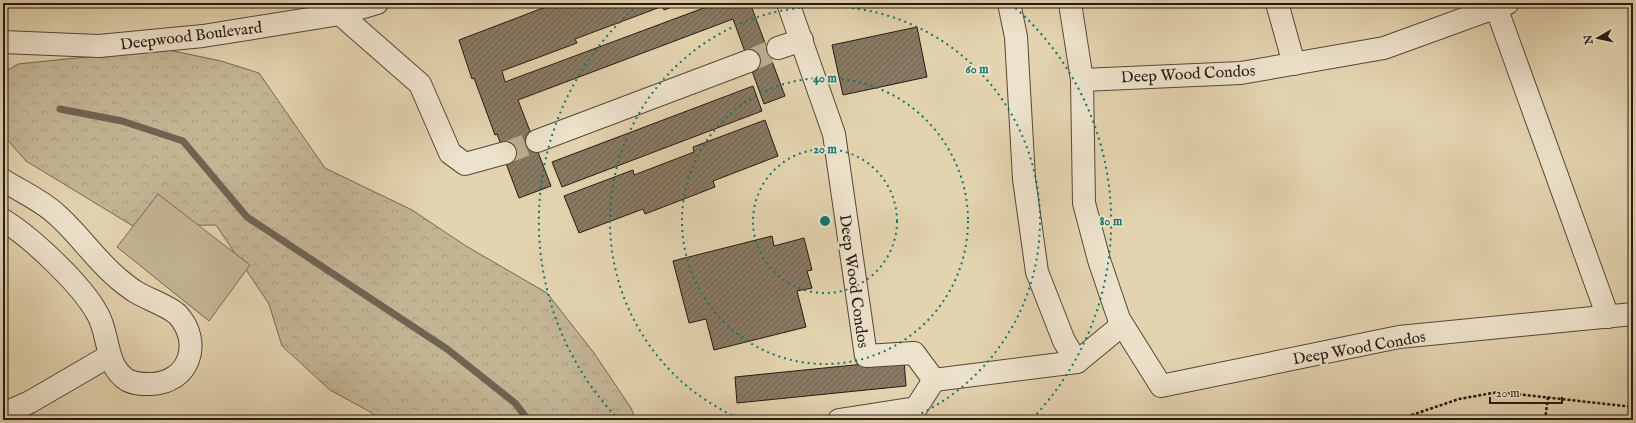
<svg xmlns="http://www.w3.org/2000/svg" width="1636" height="423" font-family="'IM FELL English',serif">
	<defs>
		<pattern id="forest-crowns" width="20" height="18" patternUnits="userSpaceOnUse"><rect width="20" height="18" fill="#c3b494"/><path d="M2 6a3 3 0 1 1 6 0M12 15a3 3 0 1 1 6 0" fill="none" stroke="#a79a7f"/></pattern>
		<pattern id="building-hatch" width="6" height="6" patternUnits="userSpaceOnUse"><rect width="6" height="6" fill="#887a64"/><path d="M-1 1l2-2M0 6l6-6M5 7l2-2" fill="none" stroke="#6f6351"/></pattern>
	</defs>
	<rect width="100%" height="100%" fill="#e3d3af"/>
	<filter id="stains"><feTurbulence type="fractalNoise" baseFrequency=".005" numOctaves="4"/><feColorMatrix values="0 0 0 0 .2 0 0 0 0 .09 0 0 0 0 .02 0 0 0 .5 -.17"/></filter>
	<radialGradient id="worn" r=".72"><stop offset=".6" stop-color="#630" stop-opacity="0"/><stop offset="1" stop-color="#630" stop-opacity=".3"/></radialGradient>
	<!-- forest -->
	<path fill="url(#forest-crowns)" stroke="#746754" d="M164 49 221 61 259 73 325 168 412 210 466 246 547 293 594 353 631 408 636 420H378L372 413 330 390 282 346 269 304 216 225 133 226 26 161 3 135V73L18 64Z"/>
	<!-- garden -->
	<path fill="#c3b494" stroke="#746754" d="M158 194 250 265 209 321 117 247Z"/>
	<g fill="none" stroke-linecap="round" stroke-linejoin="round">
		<!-- stream -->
		<path stroke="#706351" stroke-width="7" d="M60 109 122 121 183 141 247 217 447 349 515 403 528 420"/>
	</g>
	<!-- building -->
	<g fill="url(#building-hatch)" stroke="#251a13">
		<path d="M556 3H683L664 10 663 6 575 39 577 43 502 71 505 82 717 3H750L785 96 764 104 733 19 518 100 551 186 519 198 501 150H503L497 134 495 135 474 78 472 79 459 40Z"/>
		<path d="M917 27 927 77 843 95 832 45Z"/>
		<path d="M753 86 762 111 562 187 552 162Z"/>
		<path d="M765 120 778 156 713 181 715 187 645 214 643 209 579 233 564 196 633 170 634 175 694 152 693 147Z"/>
		<path d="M772 236 774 246 804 238 812 270 807 271 812 288 797 291 806 327 714 350 706 319 689 323 673 261Z"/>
		<path d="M904 360 906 386 737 403 735 377Z"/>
	</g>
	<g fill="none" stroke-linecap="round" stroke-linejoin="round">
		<!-- minor-tunnel -->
		<g stroke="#bdae90" stroke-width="22" stroke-dasharray="22 11" stroke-linecap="butt">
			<path d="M749 61 778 48"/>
			<path d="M505 153 537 141"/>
		</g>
		<defs>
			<g id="minor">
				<path d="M788 3 834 134 866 356 914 353 934 380 1077 362 1122 325"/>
				<path d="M1009 3 1016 37 1024 179 1037 272 1064 341 1077 362"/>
				<path d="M1070 3 1082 80 1084 203 1099 260 1119 319 1161 386 1399 337 1633 314"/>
				<path d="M1277 3 1294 64"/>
				<path d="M1496 7 1608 317"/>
				<path d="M340 14 420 84 450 153 465 164 505 153"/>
				<path d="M3 42 99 46 203 36 340 14 377 3"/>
				<path d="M778 48 802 40"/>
				<path d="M1082 80 1241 73 1384 48 1508 3"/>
				<path d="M537 141 749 61"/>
				<path d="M3 180C20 191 41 200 56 214 80 235 97 262 121 281 126 285 131 289 136 292 147 299 169 306 178 315 203 343 189 383 151 384 143 384 134 384 127 380 104 365 110 334 97 313 81 284 31 237 3 220"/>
				<path d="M3 414 30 402 109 356"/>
				<path d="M839 420 916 408 934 380"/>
			</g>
		</defs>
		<!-- minor casing -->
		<use href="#minor" stroke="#54483a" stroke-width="24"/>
		<!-- path -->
		<g stroke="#251a13" stroke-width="2.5" stroke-dasharray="3 2" stroke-linecap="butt">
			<path d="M1397 420 1459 399 1498 392 1633 407"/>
			<path d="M1545 420 1548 397"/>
		</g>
		<!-- minor -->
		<use href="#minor" stroke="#ede2cb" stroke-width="22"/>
	</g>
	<!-- distance rings -->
	<g fill="none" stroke="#0f766e" stroke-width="2" stroke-dasharray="2 4">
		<circle cx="825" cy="221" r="72"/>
		<circle cx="825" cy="221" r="143"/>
		<path d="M743 420A215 215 0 1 1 907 420"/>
		<path d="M619 420A286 286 0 0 1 639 4M1011 4A286 286 0 0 1 1031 420"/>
	</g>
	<g text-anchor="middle" stroke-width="4" stroke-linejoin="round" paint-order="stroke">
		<!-- street labels -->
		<g font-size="16" fill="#251a13" stroke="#ede2cb">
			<text transform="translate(191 35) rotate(-7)" y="6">Deepwood Boulevard</text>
			<text transform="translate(1188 73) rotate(-3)" y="6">Deep Wood Condos</text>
			<text transform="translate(855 281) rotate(82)" y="6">Deep Wood Condos</text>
			<text transform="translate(1359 347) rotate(-10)" y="6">Deep Wood Condos</text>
		</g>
	</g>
	<circle cx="825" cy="221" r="6" fill="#0f766e" stroke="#ede2cb" stroke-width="2"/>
	<g font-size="12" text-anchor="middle" font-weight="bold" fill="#0f766e" stroke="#ede2cb" stroke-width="4" stroke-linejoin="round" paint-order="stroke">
		<text x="977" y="73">60 m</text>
		<text x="825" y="82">40 m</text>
		<text x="825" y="153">20 m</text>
		<text x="1111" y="225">80 m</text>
	</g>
	<!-- margin -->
	<rect width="1636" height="423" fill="none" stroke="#e3d3af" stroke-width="16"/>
	<rect x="4" y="4" width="1628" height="415" fill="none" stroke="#251a13" stroke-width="2"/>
	<rect x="8" y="8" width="1620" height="407" fill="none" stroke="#251a13"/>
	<!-- north arrow -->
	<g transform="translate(1598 38) rotate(261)" stroke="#ede2cb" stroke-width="3" paint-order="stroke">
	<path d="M0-3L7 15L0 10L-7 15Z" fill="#251a13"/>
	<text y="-6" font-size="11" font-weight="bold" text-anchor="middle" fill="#251a13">N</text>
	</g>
	<!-- scale -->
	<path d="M1490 397v6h72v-6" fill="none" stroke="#251a13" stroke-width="2"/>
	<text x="1496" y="397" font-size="12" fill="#251a13" stroke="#ede2cb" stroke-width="3" paint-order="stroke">20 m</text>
	<rect width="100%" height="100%" filter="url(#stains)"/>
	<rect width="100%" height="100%" fill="url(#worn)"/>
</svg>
